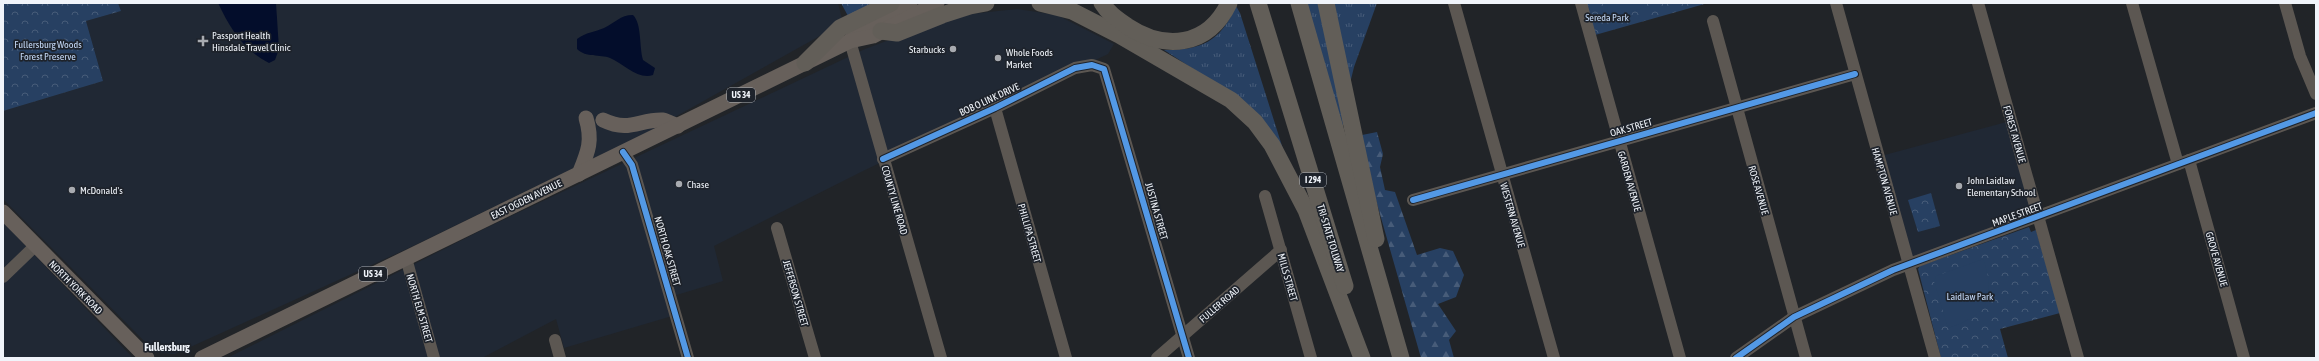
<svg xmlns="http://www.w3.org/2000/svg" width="2319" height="361" font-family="'Asap Condensed',sans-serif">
	<defs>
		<pattern id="grass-tufts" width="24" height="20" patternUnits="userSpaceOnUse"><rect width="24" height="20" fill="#274062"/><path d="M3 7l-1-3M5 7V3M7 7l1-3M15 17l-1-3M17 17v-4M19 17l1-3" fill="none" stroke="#475c79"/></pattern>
		<pattern id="forest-firs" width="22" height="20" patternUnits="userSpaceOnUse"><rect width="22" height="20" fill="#274062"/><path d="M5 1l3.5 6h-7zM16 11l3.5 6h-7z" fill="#475c79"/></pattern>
		<pattern id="park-crowns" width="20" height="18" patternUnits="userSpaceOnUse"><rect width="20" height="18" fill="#274062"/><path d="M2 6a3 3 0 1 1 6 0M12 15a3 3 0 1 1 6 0" fill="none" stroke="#475c79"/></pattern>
	</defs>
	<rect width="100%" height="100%" fill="#212428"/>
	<!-- built -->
	<g fill="#202834">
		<path d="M118 3H838L843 23 648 132 409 248 175 354 162 353 151 348 3 199V111L103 81 86 21 121 11Z"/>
		<path d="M1017 9 1057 15 1114 44 1108 54 863 171 714 246 723 281 673 296 679 314 564 348 556 319 482 358H227L486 228 865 49 921 28 970 14Z"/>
		<path d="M2010 121 2036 216 1910 262 1881 156Z"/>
		<path d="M3 222 133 358H3Z"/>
	</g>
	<!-- grass -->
	<g fill="url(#grass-tufts)">
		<path d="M1303 3H1377L1354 67 1343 112V145Z"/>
		<path d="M1236 6 1240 13 1283 149 1218 85 1164 50C1202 50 1220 42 1236 6Z"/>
	</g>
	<!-- forest -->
	<path fill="url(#forest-firs)" d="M1377 132 1383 154 1380 167 1385 190 1395 192 1417 255 1440 248 1453 251 1464 275 1456 297 1438 304 1456 331 1449 340 1454 358H1421L1362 151V135Z"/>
	<!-- park -->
	<g fill="url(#park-crowns)">
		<path d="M3 3H118L121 11 86 21 103 81 3 111Z"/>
		<path d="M841 3H889L848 16Z"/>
		<path d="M1586 3H1708L1595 35Z"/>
		<path d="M1931 193 1940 226 1918 232 1908 200Z"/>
		<path d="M2029 227 2031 232 2036 230 2060 313 2000 329 2008 358H1941L1918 269 1920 266Z"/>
	</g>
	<!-- garden -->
	<g fill="#274062">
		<path d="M1606 3H1643L1644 8 1613 16 1609 14Z"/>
		<path d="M1983 259C1997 298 1986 316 1948 328L1934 281 1936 276Z"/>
	</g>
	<!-- water -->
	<g fill="#030d2b">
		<path d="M218 3H276L279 49 275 60 269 63C243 50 230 28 218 3Z"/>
		<path d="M633 15C642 24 639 46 643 60L655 68 653 75C638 80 624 64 610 58 600 54 586 58 577 49V39C586 32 595 32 604 28 615 23 620 15 633 15Z"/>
	</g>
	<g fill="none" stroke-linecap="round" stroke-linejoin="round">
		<!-- minor -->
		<g stroke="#5c5752" stroke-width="12">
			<path d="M1454 3 1554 358"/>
			<path d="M1581 3 1680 358"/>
			<path d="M1836 3 1935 358"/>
			<path d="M1978 3 2078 358"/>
			<path d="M2132 3 2178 164"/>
			<path d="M2285 3 2300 56 2316 94"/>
			<path d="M1713 21 1806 358"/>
			<path d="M850 41 941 358"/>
			<path d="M995 108 1066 358"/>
			<path d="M623 152 632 165 688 358"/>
			<path d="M883 159 995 108 1075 68 1092 65 1104 69 1189 358"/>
			<path d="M2189 160 2244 358"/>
			<path d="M1265 196 1311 358"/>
			<path d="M1413 200 1855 74"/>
			<path d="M777 228 815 358"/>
			<path d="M406 258 434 358"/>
			<path d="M3 277 35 246"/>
			<path d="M555 340 560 358"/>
			<path d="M1157 358 1281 250"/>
			<path d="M1736 358 1794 317 1893 270 2316 113"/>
		</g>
		<!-- major -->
		<g stroke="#67605b" stroke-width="15">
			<path d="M850 41 862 27 910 3"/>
			<path d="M603 120C630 133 639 119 663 120 667 121 673 124 678 126"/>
			<path d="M579 174C588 152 593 141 586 118"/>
			<path d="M3 212 147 358"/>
			<path d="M202 358 850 41 873 36 937 3"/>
		</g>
		<!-- highway -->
		<g stroke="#625e58" stroke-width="17">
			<path d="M1040 3 1072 11 1119 35 1231 100 1255 122 1272 145 1306 210 1362 358"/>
			<path d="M1102 3C1108 13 1117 19 1127 26 1165 51 1208 47 1229 3"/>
			<path d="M1258 3 1345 286"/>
			<path d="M1299 3 1401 358"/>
			<path d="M1326 3 1376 239"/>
			<path d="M881 31 897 33 942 15 970 6 986 3"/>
			<path d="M805 63 840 28 891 3"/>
		</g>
		<defs>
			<g id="cycleway">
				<path d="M623 152 632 165 688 358"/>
				<path d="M883 159 995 108 1075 68 1092 65 1104 69 1189 358"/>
				<path d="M1413 200 1855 74"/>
				<path d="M1736 358 1794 317 1893 270 2316 113"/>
			</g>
		</defs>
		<!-- cycleway casing -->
		<use href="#cycleway" stroke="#1e232b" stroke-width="8"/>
		<!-- cycleway -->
		<use href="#cycleway" stroke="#5399e6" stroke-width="6"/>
	</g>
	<!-- markers -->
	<g fill="#a8abb0" stroke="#1e232b" stroke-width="1.5">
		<path d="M201 35h4v4h4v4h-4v4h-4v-4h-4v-4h4z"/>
		<circle cx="953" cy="49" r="4"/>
		<circle cx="998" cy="58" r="4"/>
		<circle cx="679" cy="184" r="4"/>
		<circle cx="1959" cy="186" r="4"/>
		<circle cx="72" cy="190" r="4"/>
	</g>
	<g text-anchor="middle" stroke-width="3.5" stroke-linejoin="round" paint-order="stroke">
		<!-- shield labels -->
		<g fill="#1e232b" stroke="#b1b5bc" stroke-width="1">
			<rect x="727" y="88" width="28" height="14" rx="3"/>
			<rect x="1300" y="173" width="26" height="14" rx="3"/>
			<rect x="359" y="267" width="28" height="14" rx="3"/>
		</g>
		<g font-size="9" font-weight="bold" fill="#f0f4fa">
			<text x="741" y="98">US 34</text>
			<text x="1313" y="183">I 294</text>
			<text x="373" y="277">US 34</text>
		</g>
		<!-- park labels -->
		<g font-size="10" fill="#c4d9f7" stroke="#1e232b">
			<text x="1607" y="21">Sereda Park</text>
			<text x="48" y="48">Fullersburg Woods<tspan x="48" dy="12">Forest Preserve</tspan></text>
			<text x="1970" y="300">Laidlaw Park</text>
		</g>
		<!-- poi labels -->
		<g font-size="10" fill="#f0f4fa" stroke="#1e232b" text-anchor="start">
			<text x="212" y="39">Passport Health<tspan x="212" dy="12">Hinsdale Travel Clinic</tspan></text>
			<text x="945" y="53" text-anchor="end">Starbucks</text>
			<text x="1006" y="56">Whole Foods<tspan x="1006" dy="12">Market</tspan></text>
			<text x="1967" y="184">John Laidlaw<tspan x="1967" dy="12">Elementary School</tspan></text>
			<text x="687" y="188">Chase</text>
			<text x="80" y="194">McDonald's</text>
		</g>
		<!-- street labels -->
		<g font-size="10" fill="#f0f4fa" stroke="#1e232b">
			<text transform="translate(989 99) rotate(-25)" y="4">BOB O LINK DRIVE</text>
			<text transform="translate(1631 127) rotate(-16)" y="4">OAK STREET</text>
			<text transform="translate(2015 134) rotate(74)" y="4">FOREST AVENUE</text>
			<text transform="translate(1630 181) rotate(74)" y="4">GARDEN AVENUE</text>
			<text transform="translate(1885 181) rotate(74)" y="4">HAMPTON AVENUE</text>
			<text transform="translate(1759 190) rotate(74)" y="4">ROSE AVENUE</text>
			<text transform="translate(526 199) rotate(-26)" y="4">EAST OGDEN AVENUE</text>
			<text transform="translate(895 200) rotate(74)" y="4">COUNTY LINE ROAD</text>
			<text transform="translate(1157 211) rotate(74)" y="4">JUSTINA STREET</text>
			<text transform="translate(2017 214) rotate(-20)" y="4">MAPLE STREET</text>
			<text transform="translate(1513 215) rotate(74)" y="4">WESTERN AVENUE</text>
			<text transform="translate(1030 233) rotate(74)" y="4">PHILLIPA STREET</text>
			<text transform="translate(1331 238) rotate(73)" y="4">TRI-STATE TOLLWAY</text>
			<text transform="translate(668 251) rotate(74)" y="4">NORTH OAK STREET</text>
			<text transform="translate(2217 259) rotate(74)" y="4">GROVE AVENUE</text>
			<text transform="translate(1288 277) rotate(74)" y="4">MILLS STREET</text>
			<text transform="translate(76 287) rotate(45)" y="4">NORTH YORK ROAD</text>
			<text transform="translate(796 293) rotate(74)" y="4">JEFFERSON STREET</text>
			<text transform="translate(1219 304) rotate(-41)" y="4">FULLER ROAD</text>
			<text transform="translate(420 308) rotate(74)" y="4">NORTH ELM STREET</text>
		</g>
		<!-- neighbourhood labels -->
		<g font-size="11" font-weight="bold" fill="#f0f4fa" stroke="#1e232b">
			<text x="167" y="351">Fullersburg</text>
		</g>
	</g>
	<!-- border -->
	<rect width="2319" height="361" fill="none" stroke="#f0f4fa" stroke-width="8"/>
</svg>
